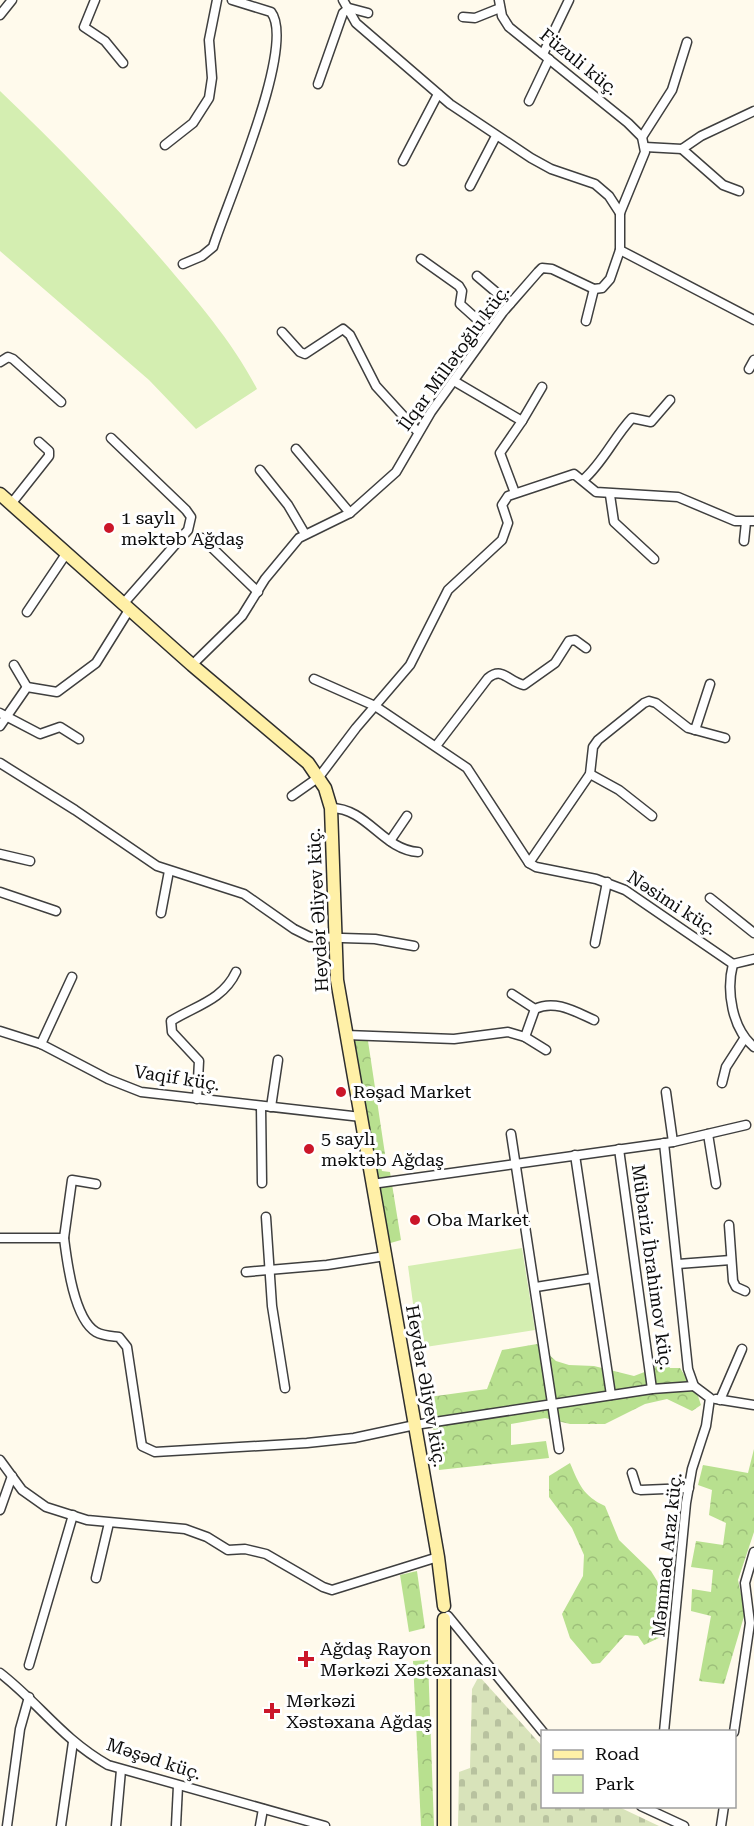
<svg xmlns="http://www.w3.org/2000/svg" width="754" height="1826" font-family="'Roboto Serif',serif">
	<defs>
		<pattern id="forest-crowns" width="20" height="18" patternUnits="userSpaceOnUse" patternTransform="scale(1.5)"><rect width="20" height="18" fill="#b8e08f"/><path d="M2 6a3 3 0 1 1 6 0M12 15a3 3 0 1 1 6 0" fill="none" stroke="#9dbf7a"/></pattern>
		<pattern id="cemetery-stones" width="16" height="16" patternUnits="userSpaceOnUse" patternTransform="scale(1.5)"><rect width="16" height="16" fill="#d8e3ba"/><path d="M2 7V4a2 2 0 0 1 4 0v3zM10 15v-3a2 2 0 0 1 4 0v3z" fill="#b8c29f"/></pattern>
	</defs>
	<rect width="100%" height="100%" fill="#fffaec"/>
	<!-- forest -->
	<g fill="url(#forest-crowns)">
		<path d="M351 1040 368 1041 385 1154 379 1158 382 1171 390 1172 401 1240 387 1244Z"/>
		<path d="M537 1344 556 1361 569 1365 594 1366 634 1376 655 1368 658 1350 670 1368H680L698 1396 701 1405 692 1411 667 1399 645 1404 605 1424H570L545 1418 511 1424V1445L546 1441 549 1458 439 1470 429 1397 487 1389 502 1350Z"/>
		<path d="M754 1449V1532L738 1580 745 1613 724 1684 699 1681 711 1616 691 1611 692 1589 711 1592 713 1570 691 1567 696 1541 723 1545 726 1523 709 1515 712 1490 698 1485 703 1465 748 1473Z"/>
		<path d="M570 1463C579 1484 583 1496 605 1506L619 1540 651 1571 670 1602 669 1617 663 1636 644 1645 638 1636 625 1635 600 1663 592 1664 570 1638 562 1614 583 1576 584 1555 572 1528 549 1497V1476Z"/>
		<path d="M417 1571 425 1628 409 1632 400 1575Z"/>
		<path d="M428 1660 434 1826H421L413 1661Z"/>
	</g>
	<!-- cemetery -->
	<path fill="url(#cemetery-stones)" d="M479 1676 542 1746V1806L619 1807 659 1826H458L459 1772 470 1768 472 1689Z"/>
	<!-- park -->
	<g fill="#d4eeb1">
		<path d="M0 91C57 145 111 201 162 260 197 301 232 341 257 389L196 429 149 380 0 251Z"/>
		<path d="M522 1248 535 1330 419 1348 408 1266Z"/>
	</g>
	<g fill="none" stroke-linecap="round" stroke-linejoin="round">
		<defs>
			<g id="street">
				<path d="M95 0 84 27 105 41 123 63"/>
				<path d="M343 0 356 23 450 104 531 158 551 169 595 184 609 196 620 213"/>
				<path d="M0 15 12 0"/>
				<path d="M463 17 475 18 500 8"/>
				<path d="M543 54 569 0"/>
				<path d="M318 84 343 13 349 8 368 13"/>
				<path d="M529 101 549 59"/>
				<path d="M642 137 672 90 687 42"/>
				<path d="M165 145 193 123 209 98 212 78 209 40 217 0"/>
				<path d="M645 147 682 149 701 136 754 111"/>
				<path d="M682 149 723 185 739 191"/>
				<path d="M403 161 438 94"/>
				<path d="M470 186 496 136"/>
				<path d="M620 250 754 320"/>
				<path d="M421 259 459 286 462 291 460 304 489 330"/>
				<path d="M183 264 202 256 213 247C226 205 297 45 271 12L232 0"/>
				<path d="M477 276 510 304"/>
				<path d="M586 321 594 289"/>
				<path d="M282 332 300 352 305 354 343 329 350 335 376 386 418 432"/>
				<path d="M0 362 8 357 13 359 61 402"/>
				<path d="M749 369 754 360"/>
				<path d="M454 381 522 421 500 453 515 493"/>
				<path d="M522 421 542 387"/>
				<path d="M111 438 186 510 191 517 188 530 123 604"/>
				<path d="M296 449 350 513"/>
				<path d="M260 470 288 505 305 534"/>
				<path d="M583 480C603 463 614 437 632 418L651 422 670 400"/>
				<path d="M610 495 614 522 654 559"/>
				<path d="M11 504 49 456V451L39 442"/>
				<path d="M202 538 258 592"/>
				<path d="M744 541 746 522"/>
				<path d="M27 612 66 554"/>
				<path d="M14 665 27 687"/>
				<path d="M192 665 242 616 265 579 299 538 350 513 396 472 431 412 503 312 538 272 542 268 552 269 594 289 602 288 610 279 620 250V213L645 152 642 137 628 123 509 27 502 16 499 0"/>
				<path d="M314 679 375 706 467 768 529 863 536 867 596 879 625 890 733 964"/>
				<path d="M0 713 40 734 60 727 79 739"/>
				<path d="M0 726 27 687 57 692 96 663 129 610"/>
				<path d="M695 730 710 684"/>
				<path d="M436 746 488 678C503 666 508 682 524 685L555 663 569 641 575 640 586 648"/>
				<path d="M0 763 75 810 157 866 244 894 294 929 310 937 375 939 414 946"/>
				<path d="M590 774 619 790 652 816"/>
				<path d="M292 796 319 777 356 728 410 665 448 590 502 540 508 523 502 505 508 496 574 474 596 492 678 497 735 521H754"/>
				<path d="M331 808C367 808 383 850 418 852"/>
				<path d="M390 841 407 816"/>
				<path d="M0 854 30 861"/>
				<path d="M529 863 590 774 593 747 598 740 644 703 649 701 656 703 688 728 725 738"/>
				<path d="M0 892 56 911"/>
				<path d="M710 898 754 933"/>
				<path d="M161 913 169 871"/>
				<path d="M595 943 607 882"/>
				<path d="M733 964C726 991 732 1029 754 1047"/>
				<path d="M733 964 754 959"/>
				<path d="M512 994 535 1009"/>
				<path d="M0 1031 41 1044 108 1079 141 1092 361 1117"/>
				<path d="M346 1035 454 1039 508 1032 525 1037 546 1050"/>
				<path d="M525 1037 535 1009C555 999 576 1012 594 1020"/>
				<path d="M41 1044 72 977"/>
				<path d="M722 1083 726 1067 744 1039"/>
				<path d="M666 1092 673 1142"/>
				<path d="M197 1099 199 1061 172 1032 171 1021C195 1006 223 1000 236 972"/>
				<path d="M261 1106 262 1183"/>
				<path d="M271 1107 278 1060"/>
				<path d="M511 1134 559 1449"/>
				<path d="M708 1134 716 1184"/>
				<path d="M664 1143 688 1369 694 1386 710 1398 706 1426 692 1469 686 1503 664 1732"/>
				<path d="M619 1149 652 1389"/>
				<path d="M575 1155 611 1395"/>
				<path d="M372 1184 673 1142 746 1125"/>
				<path d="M266 1217 272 1306 285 1388"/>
				<path d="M729 1225 733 1281 736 1287 745 1291"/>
				<path d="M0 1238H64C67 1262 74 1319 96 1332 103 1336 111 1336 119 1337L127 1347 141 1440 142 1446 155 1452 307 1443 354 1438 415 1425 652 1389 694 1386"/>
				<path d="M64 1238 72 1180 96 1184"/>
				<path d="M678 1264 731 1260"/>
				<path d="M246 1272 327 1265 385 1256"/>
				<path d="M536 1287 593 1278"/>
				<path d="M716 1399 754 1405"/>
				<path d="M720 1400 742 1349"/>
				<path d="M0 1460 22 1490 46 1507 87 1520 185 1529 207 1537 228 1550 245 1549 266 1554 323 1587 332 1590 438 1557"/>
				<path d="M632 1473 637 1489 641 1490 689 1488"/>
				<path d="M0 1510 12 1476"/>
				<path d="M96 1578 109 1523"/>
				<path d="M448 1616 543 1732"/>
				<path d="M29 1665 73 1515"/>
				<path d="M0 1673C40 1704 61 1738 108 1765L325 1826"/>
				<path d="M734 1732 750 1623 745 1583 754 1552"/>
				<path d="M641 1806 684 1826"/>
				<path d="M7 1826 20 1729 29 1697"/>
				<path d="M61 1826 73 1742"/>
				<path d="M116 1826 121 1770"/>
				<path d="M176 1826 178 1786"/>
				<path d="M260 1826 263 1809"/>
				<path d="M721 1826 724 1806"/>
			</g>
			<g id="secondary">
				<path d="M0 494 192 665 308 763 325 788 331 808 337 980 438 1557 444 1606"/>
				<path d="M444 1826V1619"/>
			</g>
		</defs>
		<!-- street casing -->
		<use href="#street" stroke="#3f3f3f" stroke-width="11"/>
		<!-- secondary casing -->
		<use href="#secondary" stroke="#2e2e2e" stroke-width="15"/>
		<!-- street -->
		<use href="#street" stroke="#fff" stroke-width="8"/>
		<!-- secondary -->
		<use href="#secondary" stroke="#fff0a7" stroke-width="12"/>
	</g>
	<!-- markers -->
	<g fill="#cb1629" stroke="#fff" stroke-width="2">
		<circle cx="109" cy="528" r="6"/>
		<circle cx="341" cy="1092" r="6"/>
		<circle cx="309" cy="1149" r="6"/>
		<circle cx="415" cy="1220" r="6"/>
		<path d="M303 1650h6v6h6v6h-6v6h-6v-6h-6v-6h6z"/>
		<path d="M269 1702h6v6h6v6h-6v6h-6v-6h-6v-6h6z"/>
	</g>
	<g text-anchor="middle" stroke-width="6" stroke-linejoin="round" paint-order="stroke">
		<!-- street labels -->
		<g font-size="18" fill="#0c0c0c" stroke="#fff">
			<text transform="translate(579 62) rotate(39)" y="6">Füzuli küç.</text>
			<text transform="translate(454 358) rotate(-54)" y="6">İlqar Millətoğlu küç.</text>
			<text transform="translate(672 903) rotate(33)" y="6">Nəsimi küç.</text>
			<text transform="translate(318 910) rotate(-93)" y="6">Heydər Əliyev küç.</text>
			<text transform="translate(177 1078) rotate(9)" y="6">Vaqif küç.</text>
			<text transform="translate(652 1267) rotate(82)" y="6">Mübariz İbrahimov küç.</text>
			<text transform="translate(426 1386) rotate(80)" y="6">Heydər Əliyev küç.</text>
			<text transform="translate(667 1555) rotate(-84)" y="6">Məmməd Araz küç.</text>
			<text transform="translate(154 1759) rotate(18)" y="6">Məşəd küç.</text>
		</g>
		<!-- poi labels -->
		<g font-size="18" fill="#0c0c0c" stroke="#fff" text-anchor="start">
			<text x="121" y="524">1 saylı<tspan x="121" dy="21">məktəb Ağdaş</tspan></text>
			<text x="353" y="1098">Rəşad Market</text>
			<text x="321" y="1145">5 saylı<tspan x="321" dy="21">məktəb Ağdaş</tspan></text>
			<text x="427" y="1226">Oba Market</text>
			<text x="320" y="1655">Ağdaş Rayon<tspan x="320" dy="21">Mərkəzi Xəstəxanası</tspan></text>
			<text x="286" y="1707">Mərkəzi<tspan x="286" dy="21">Xəstəxana Ağdaş</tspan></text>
		</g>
	</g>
	<!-- legend -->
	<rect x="541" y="1730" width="195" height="78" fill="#ffffff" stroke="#9e9e9e" stroke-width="1.5"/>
	<rect x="553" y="1750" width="30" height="9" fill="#fff0a7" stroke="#9e9e9e" stroke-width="1.5"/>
	<text x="595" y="1760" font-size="18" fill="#0c0c0c">Road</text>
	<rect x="553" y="1775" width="30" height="18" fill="#d4eeb1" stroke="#9e9e9e" stroke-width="1.5"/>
	<text x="595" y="1790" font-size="18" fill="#0c0c0c">Park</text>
</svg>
